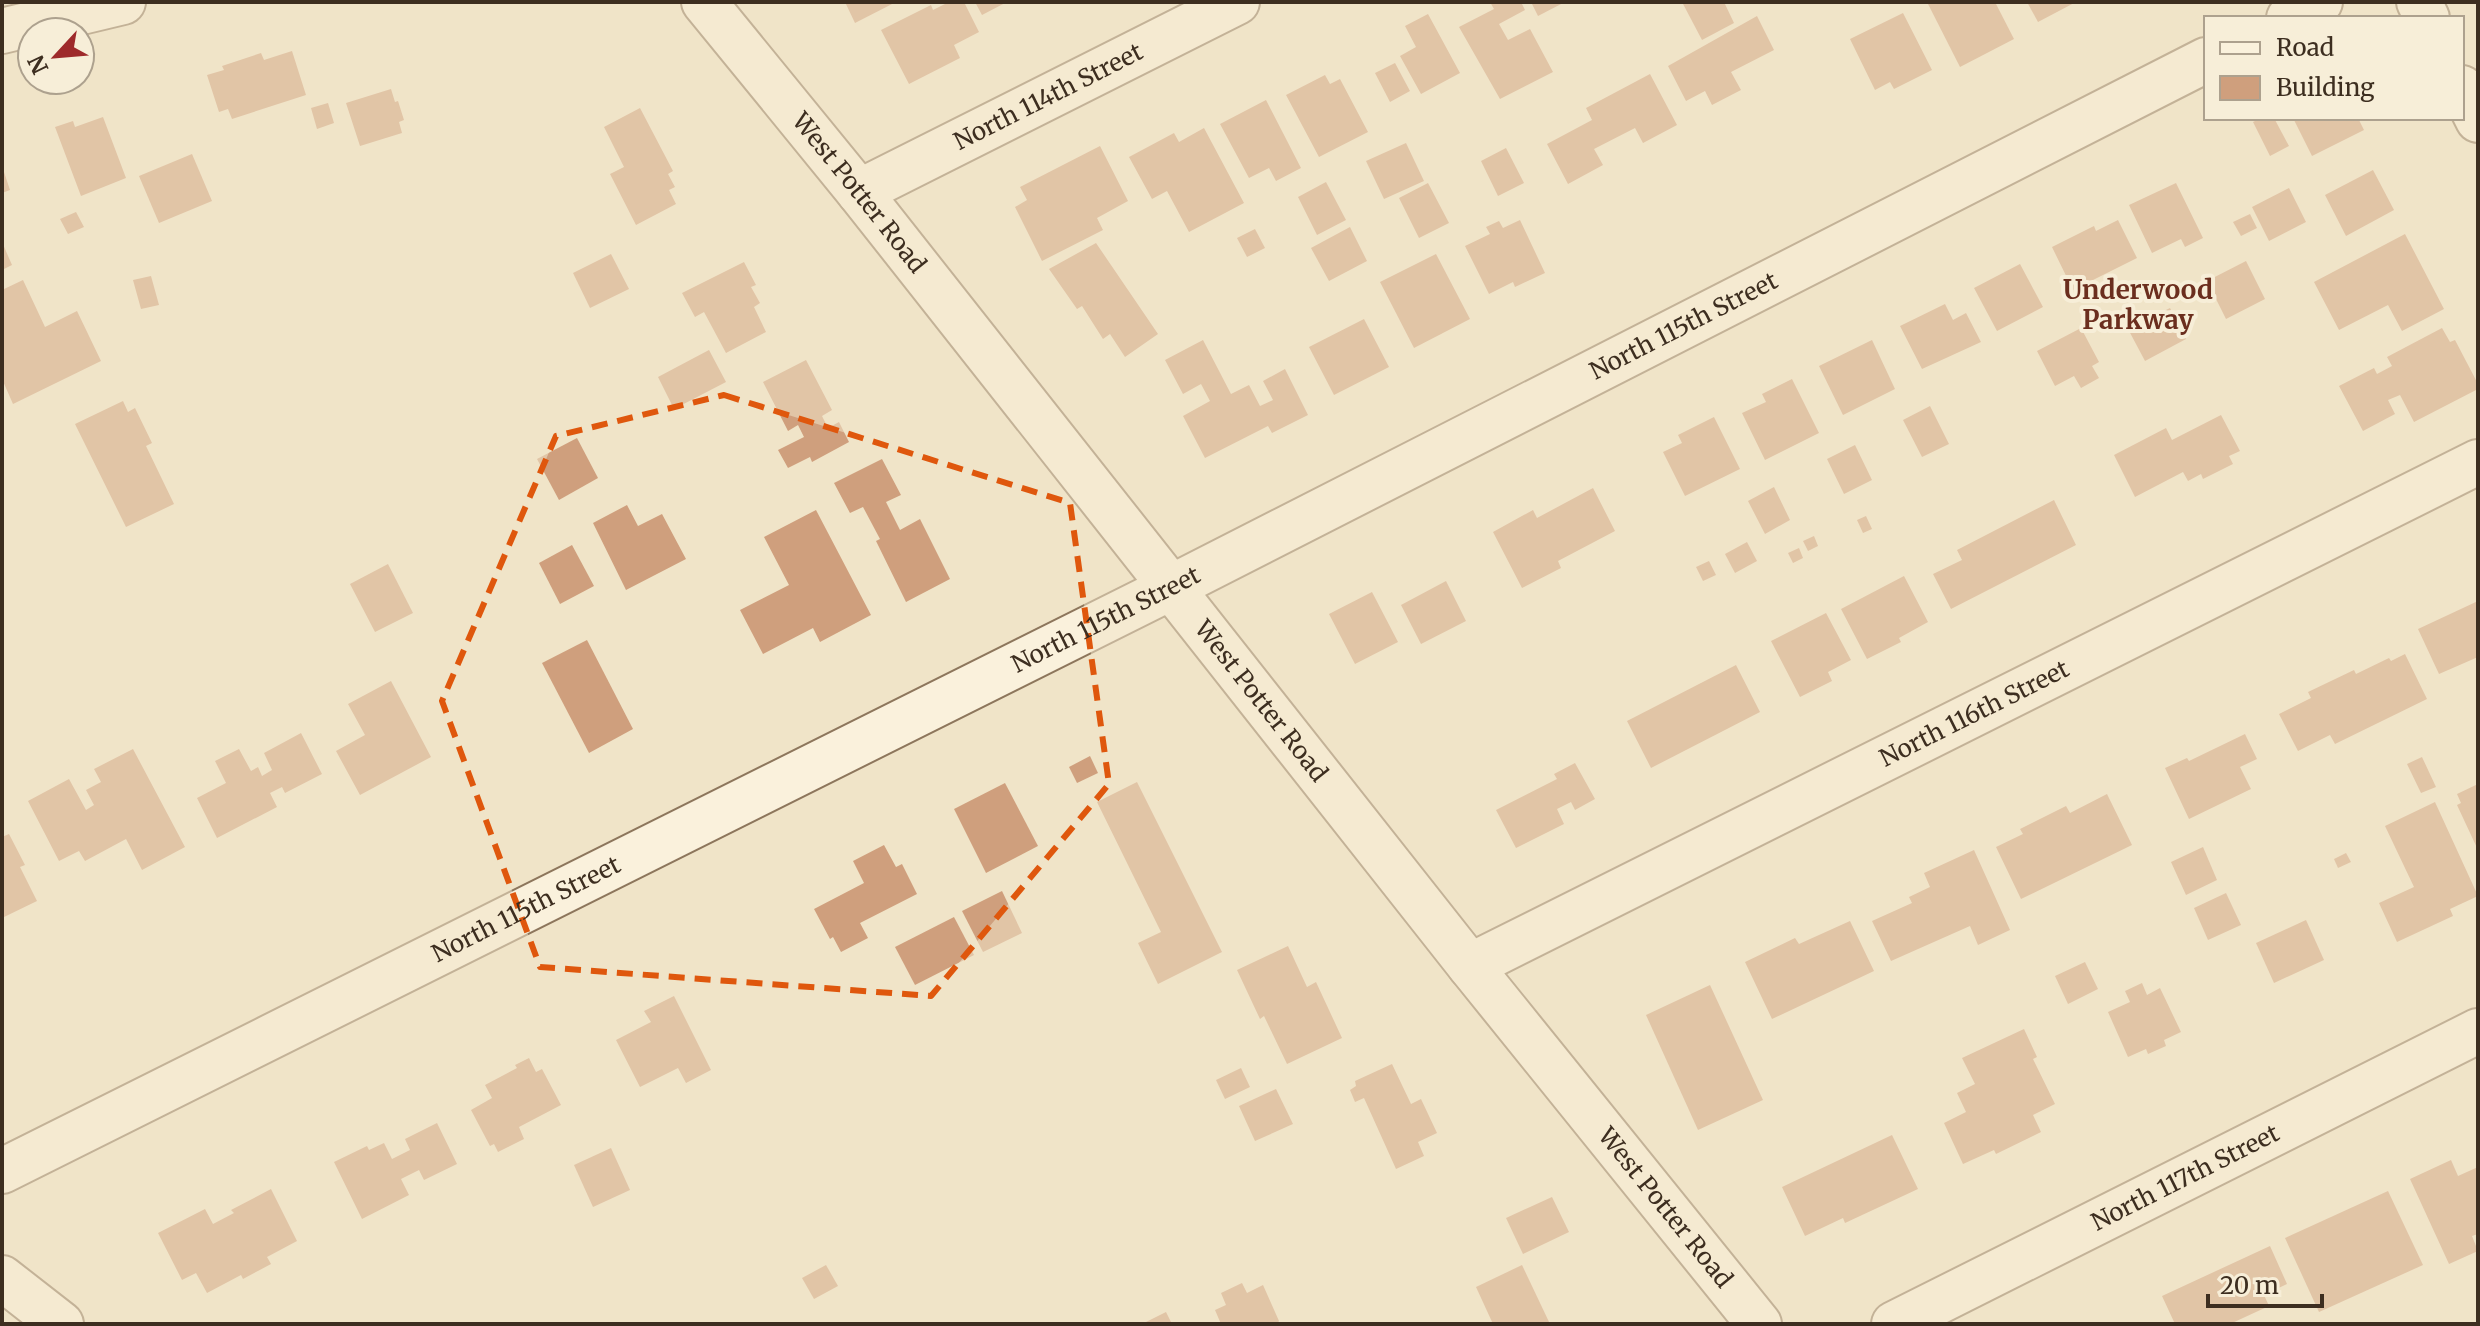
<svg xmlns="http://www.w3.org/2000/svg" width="2480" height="1326" font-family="Merriweather,serif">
	<rect width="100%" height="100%" fill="#f0e4c8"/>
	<!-- building -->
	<g fill="#cf9f7d">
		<path d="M845 2H896L855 23Z"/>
		<path d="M949 2H964L979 32 954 45 960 58 909 84 881 30 931 5 933 10Z"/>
		<path d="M975 2H1007L982 15Z"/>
		<path d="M1490 2H1521L1525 10 1499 24 1508 40 1530 29 1553 72 1500 99 1459 27 1494 9Z"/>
		<path d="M1531 2H1565L1538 16Z"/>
		<path d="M1682 2H1724L1734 23 1702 40Z"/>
		<path d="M1927 2H1995L2014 39 1960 67Z"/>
		<path d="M2027 2H2076L2038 22Z"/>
		<path d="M1903 13 1932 70 1894 89 1890 82 1875 90 1850 39Z"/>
		<path d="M1428 14 1460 73 1421 94 1400 56 1416 47 1405 26Z"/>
		<path d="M1757 16 1774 50 1731 72 1741 90 1712 105 1705 91 1686 101 1668 66Z"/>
		<path d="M292 51 306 95 232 119 228 109 219 112 207 75 224 70 222 66 261 53 264 60Z"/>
		<path d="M1395 63 1410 91 1390 102 1375 73Z"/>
		<path d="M1650 74 1677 125 1643 143 1635 128 1594 149 1603 165 1568 184 1547 144 1592 120 1586 108Z"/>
		<path d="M1325 75 1330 84 1340 79 1368 132 1319 157 1286 95Z"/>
		<path d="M391 89 395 102 398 101 404 120 399 122 402 133 360 146 346 103Z"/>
		<path d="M1266 100 1301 168 1276 181 1269 168 1249 178 1220 124Z"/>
		<path d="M328 103 334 123 317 129 311 108Z"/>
		<path d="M640 108 673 171 668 174 675 187 669 190 676 204 636 225 610 174 624 167 604 127Z"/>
		<path d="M103 117 126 178 81 196 55 127 73 121 75 127Z"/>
		<path d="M2261 118H2274L2289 146 2270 156 2253 122Z"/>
		<path d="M2293 118H2358L2364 130 2312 156Z"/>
		<path d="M1204 128 1244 203 1189 232 1167 191 1152 199 1129 157 1174 133 1179 142Z"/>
		<path d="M1406 143 1424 181 1384 199 1366 161Z"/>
		<path d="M1100 146 1128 201 1097 218 1103 230 1042 261 1015 207 1027 200 1020 187Z"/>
		<path d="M1506 148 1524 183 1498 196 1481 161Z"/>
		<path d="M192 154 212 201 159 223 139 176Z"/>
		<path d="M2 166 10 190 2 193Z"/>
		<path d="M2373 170 2394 210 2346 236 2325 195Z"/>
		<path d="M1326 182 1346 220 1317 235 1298 197Z"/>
		<path d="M1428 183 1449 223 1419 238 1399 198Z"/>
		<path d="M2176 183 2203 238 2185 247 2181 239 2152 253 2129 205Z"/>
		<path d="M2289 188 2306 222 2269 241 2252 207Z"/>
		<path d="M76 212 84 227 68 234 60 219Z"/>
		<path d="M2250 214 2257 228 2241 236 2233 222Z"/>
		<path d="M1520 220 1545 273 1515 287 1513 282 1489 294 1465 246 1490 234 1486 227 1499 221 1503 228Z"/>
		<path d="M2118 220 2137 258 2073 290 2052 247 2094 226 2096 231Z"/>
		<path d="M1350 227 1367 261 1329 281 1311 248Z"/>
		<path d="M1255 229 1265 248 1247 257 1237 238Z"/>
		<path d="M2405 234 2444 309 2402 331 2388 305 2339 330 2314 282Z"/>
		<path d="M2 242 12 265 2 270Z"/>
		<path d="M1096 243 1158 334 1125 357 1110 334 1103 339 1082 306 1077 309 1049 269Z"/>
		<path d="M611 254 629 289 590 308 573 273Z"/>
		<path d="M1436 254 1470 319 1414 348 1380 282Z"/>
		<path d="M2246 261 2265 299 2226 319 2207 281Z"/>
		<path d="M744 262 756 285 751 287 760 303 754 307 766 332 726 353 704 312 695 317 682 293Z"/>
		<path d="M2020 264 2043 307 1997 331 1974 288Z"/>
		<path d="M151 276 159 305 141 309 133 280Z"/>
		<path d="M23 280 45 327 77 311 101 361 13 404 2 379V290Z"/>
		<path d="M1945 304 1953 320 1966 313 1981 342 1922 369 1900 326Z"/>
		<path d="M2170 308 2186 339 2145 361 2128 329Z"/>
		<path d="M1364 319 1389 367 1334 395 1309 347Z"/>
		<path d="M2081 328 2099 362 2092 366 2099 378 2081 388 2074 376 2055 386 2037 351Z"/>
		<path d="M2442 328 2450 342 2455 340 2478 384V389L2414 422 2400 395 2388 400 2395 414 2363 431 2339 386 2374 368 2377 374 2392 366 2387 357Z"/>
		<path d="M1203 340 1231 394 1249 385 1260 406 1273 400 1263 381 1285 369 1308 415 1272 433 1268 426 1205 458 1183 416 1210 401 1201 384 1183 394 1165 360Z"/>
		<path d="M1872 340 1895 389 1843 415 1819 366Z"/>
		<path d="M709 350 726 382 674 409 658 377Z"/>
		<path d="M806 360 832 410 822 416 828 428 839 422 849 442 812 462 810 457 788 468 778 450 804 437 798 425 788 431 763 382Z"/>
		<path d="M1792 379 1819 433 1765 460 1742 413 1766 402 1762 394Z"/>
		<path d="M123 401 128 412 135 408 152 443 146 446 174 504 126 527 75 424Z"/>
		<path d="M1930 406 1949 444 1922 457 1903 420Z"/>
		<path d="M2221 415 2240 451 2229 456 2233 464 2203 479 2201 474 2188 481 2183 472 2135 497 2114 455 2166 428 2172 440Z"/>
		<path d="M1714 417 1740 469 1685 496 1663 452 1682 443 1678 435Z"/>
		<path d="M577 438 598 478 559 500 537 459Z"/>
		<path d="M1855 445 1872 480 1844 494 1827 459Z"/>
		<path d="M882 459 901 495 886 502 900 530 920 519 950 579 906 602 876 541 880 539 863 507 850 513 834 483Z"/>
		<path d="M1774 487 1790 520 1765 534 1748 501Z"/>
		<path d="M1593 488 1615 531 1558 561 1561 568 1522 588 1493 532 1533 510 1537 518Z"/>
		<path d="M2054 500 2076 545 1951 609 1933 574 1962 560 1957 550Z"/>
		<path d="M627 505 638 526 662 514 686 559 626 590 593 523Z"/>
		<path d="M816 510 871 615 820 642 813 628 763 654 740 610 789 585 764 537Z"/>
		<path d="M1866 516 1872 529 1863 533 1857 520Z"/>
		<path d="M1814 536 1818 546 1808 551 1803 541Z"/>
		<path d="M1747 542 1757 561 1735 573 1725 554Z"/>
		<path d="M572 545 594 586 560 604 539 563Z"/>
		<path d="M1799 548 1803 558 1793 563 1788 553Z"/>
		<path d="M1709 561 1716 575 1703 581 1696 567Z"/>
		<path d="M388 564 413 613 375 632 350 584Z"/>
		<path d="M1904 576 1928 622 1899 638 1901 642 1867 659 1841 609Z"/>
		<path d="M1446 581 1466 621 1421 644 1401 605Z"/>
		<path d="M1372 592 1398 642 1355 664 1329 614Z"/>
		<path d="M2478 601V657L2439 674 2418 629Z"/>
		<path d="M1826 613 1851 660 1828 672 1832 681 1800 697 1771 641Z"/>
		<path d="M587 640 633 729 589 753 542 663Z"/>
		<path d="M2405 654 2427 699 2335 744 2330 735 2298 751 2279 714 2311 698 2308 692 2354 670 2356 674 2389 658 2391 661Z"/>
		<path d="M1736 665 1760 712 1651 768 1627 721Z"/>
		<path d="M391 681 431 757 360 795 336 751 365 735 348 704Z"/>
		<path d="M301 733 322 774 285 793 282 787 270 793 277 807 217 838 197 798 226 783 215 761 239 749 251 771 258 767 262 776 272 770 264 753Z"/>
		<path d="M2245 734 2257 759 2240 767 2251 789 2189 819 2165 768 2187 758 2189 761Z"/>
		<path d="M133 749 185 847 142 870 126 839 85 861 79 851 59 861 28 801 69 779 86 810 94 805 86 790 101 782 94 769Z"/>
		<path d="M1090 756 1098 773 1077 783 1069 767Z"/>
		<path d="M2422 757 2436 787 2421 793 2407 764Z"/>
		<path d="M1575 763 1595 799 1575 810 1571 802 1557 809 1564 824 1516 848 1496 810 1557 779 1554 774Z"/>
		<path d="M1137 782 1222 952 1158 984 1138 943 1161 932 1097 802Z"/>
		<path d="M1005 783 1038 846 986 873 954 809Z"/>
		<path d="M2478 784V850L2457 805 2461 803 2457 794Z"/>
		<path d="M2107 794 2132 845 2021 899 1996 847 2023 834 2020 829 2066 806 2070 813Z"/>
		<path d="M2435 802 2478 896 2450 909 2453 916 2397 942 2379 903 2414 887 2385 826Z"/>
		<path d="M9 834 25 865 20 867 37 901 2 918V837Z"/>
		<path d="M884 845 896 867 902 864 917 894 860 923 868 938 841 952 833 937 830 939 814 909 864 883 853 861Z"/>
		<path d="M2203 847 2217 880 2186 895 2171 862Z"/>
		<path d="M1974 850 2010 930 1978 945 1970 926 1891 961 1872 921 1912 903 1909 897 1930 887 1924 873Z"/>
		<path d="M2346 853 2351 862 2338 868 2334 859Z"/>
		<path d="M1002 891 1022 933 983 952 962 911Z"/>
		<path d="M2226 893 2241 925 2208 940 2194 908Z"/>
		<path d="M954 917 974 955 915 985 895 947Z"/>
		<path d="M2306 920 2324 960 2274 983 2256 943Z"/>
		<path d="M1850 921 1874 971 1772 1019 1745 962 1795 938 1799 944Z"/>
		<path d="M1288 946 1307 987 1316 982 1342 1038 1287 1064 1264 1016 1260 1019 1237 970Z"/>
		<path d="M2085 962 2098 989 2068 1004 2055 976Z"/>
		<path d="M2142 983 2147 995 2160 988 2181 1032 2164 1040 2166 1046 2148 1054 2146 1049 2128 1057 2108 1012 2130 1002 2125 991Z"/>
		<path d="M1710 985 1763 1100 1698 1130 1646 1015Z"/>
		<path d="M674 996 711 1070 686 1083 678 1068 640 1087 616 1040 651 1022 644 1011Z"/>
		<path d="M2024 1029 2037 1057 2033 1059 2055 1104 2033 1115 2041 1132 1996 1154 1994 1150 1963 1164 1944 1123 1966 1112 1957 1093 1975 1084 1962 1058Z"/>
		<path d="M529 1058 536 1072 542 1069 561 1105 519 1127 524 1139 498 1152 494 1144 490 1146 471 1110 492 1098 485 1085 517 1068 515 1065Z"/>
		<path d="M1392 1064 1411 1104 1421 1099 1437 1133 1418 1142 1424 1156 1396 1169 1364 1098 1355 1102 1350 1090 1356 1086 1355 1081Z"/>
		<path d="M1241 1068 1250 1087 1225 1099 1216 1080Z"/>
		<path d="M1276 1089 1293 1124 1255 1141 1239 1106Z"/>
		<path d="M437 1123 457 1164 424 1180 419 1170 401 1179 409 1195 362 1219 334 1162 367 1146 369 1150 384 1143 392 1159 410 1150 405 1139Z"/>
		<path d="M1892 1135 1918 1189 1845 1223 1843 1218 1805 1236 1782 1187Z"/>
		<path d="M611 1148 630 1190 593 1207 574 1165Z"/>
		<path d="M2451 1160 2458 1176 2478 1167V1234L2472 1236 2478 1251 2449 1264 2410 1179Z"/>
		<path d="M271 1189 297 1241 267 1257 271 1264 243 1279 241 1275 207 1293 196 1273 182 1280 158 1233 205 1209 213 1224 234 1213 231 1210Z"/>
		<path d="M2388 1191 2423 1265 2319 1312 2285 1238Z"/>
		<path d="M1552 1197 1569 1232 1523 1254 1506 1218Z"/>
		<path d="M2270 1246 2287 1284 2264 1295 2269 1306 2230 1324H2175L2162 1296Z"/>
		<path d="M826 1265 838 1286 814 1299 802 1278Z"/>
		<path d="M1522 1265 1550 1324H1493L1476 1287Z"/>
		<path d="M1242 1283 1247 1293 1263 1285 1279 1321 1277 1324H1221L1215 1310 1226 1305 1221 1293Z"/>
		<path d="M1166 1312 1172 1324H1142Z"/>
	</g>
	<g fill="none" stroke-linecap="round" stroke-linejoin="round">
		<defs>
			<g id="minor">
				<path id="s1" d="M704 2 859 192 1470 966 1759 1324"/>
				<path d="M2419 2 2427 18"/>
				<path d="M2289 18 2320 2"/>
				<path d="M2 31 123 2"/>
				<path d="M2462 88 2478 120"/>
				<path id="s2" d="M859 192 1237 2"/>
				<path id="s3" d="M1470 966 2478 462"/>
				<path id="s4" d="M2 1171 1170 588 2206 60"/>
				<path d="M2 1278 61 1324"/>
				<path id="s5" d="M1894 1324 2478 1031"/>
			</g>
		</defs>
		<!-- minor casing -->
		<use href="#minor" stroke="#8d765c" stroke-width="48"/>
		<!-- minor -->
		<use href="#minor" stroke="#faf1dc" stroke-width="44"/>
	</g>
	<!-- marked area -->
	<path d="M0 0H2480V1326H0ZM724 395 1070 503 1109 784 931 996 540 967 442 701 556 436Z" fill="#f0e4c8" fill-opacity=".55" fill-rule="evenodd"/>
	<path fill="none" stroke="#df570d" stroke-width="6" stroke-dasharray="16 10" stroke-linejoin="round" d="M724 395 1070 503 1109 784 931 996 540 967 442 701 556 436Z"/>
	<g text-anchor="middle" stroke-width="8" stroke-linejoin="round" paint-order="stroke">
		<!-- street labels -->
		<g font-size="24" fill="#3d2e20" stroke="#f7eed8">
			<text dy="8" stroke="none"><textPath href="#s2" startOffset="212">North 114th Street</textPath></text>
			<text dy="8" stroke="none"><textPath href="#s1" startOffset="246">West Potter Road</textPath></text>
			<text dy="8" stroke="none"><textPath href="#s4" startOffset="1882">North 115th Street</textPath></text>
			<text dy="8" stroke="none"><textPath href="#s4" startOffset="1234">North 115th Street</textPath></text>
			<text dy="8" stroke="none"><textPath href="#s1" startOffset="894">West Potter Road</textPath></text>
			<text dy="8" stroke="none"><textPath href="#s3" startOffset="564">North 116th Street</textPath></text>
			<text dy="8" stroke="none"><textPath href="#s4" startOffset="586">North 115th Street</textPath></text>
			<text dy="8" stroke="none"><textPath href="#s5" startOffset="326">North 117th Street</textPath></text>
			<text dy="8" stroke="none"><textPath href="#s1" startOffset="1542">West Potter Road</textPath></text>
		</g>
		<!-- neighbourhood labels -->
		<g font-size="26" font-weight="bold" fill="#6b2e1e" stroke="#f7eed8">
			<text x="2138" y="299">Underwood<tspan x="2138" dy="30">Parkway</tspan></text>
		</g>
	</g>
	<!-- border -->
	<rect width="2480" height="1326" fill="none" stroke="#3d2e20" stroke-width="8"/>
	<!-- legend -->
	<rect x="2204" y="16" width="260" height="104" fill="#f7eed8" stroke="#ada18e" stroke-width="2"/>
	<rect x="2220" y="42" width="40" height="12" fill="#faf1dc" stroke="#ada18e" stroke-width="2"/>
	<text x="2276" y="56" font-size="24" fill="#3d2e20">Road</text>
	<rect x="2220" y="76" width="40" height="24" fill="#cf9f7d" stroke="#ada18e" stroke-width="2"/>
	<text x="2276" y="96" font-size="24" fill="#3d2e20">Building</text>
	<!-- north arrow -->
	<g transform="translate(56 56) rotate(244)"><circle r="38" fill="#f7eed8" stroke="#ada18e" stroke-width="2"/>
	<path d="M0-6L14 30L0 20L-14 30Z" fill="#9e2a2b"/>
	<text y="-12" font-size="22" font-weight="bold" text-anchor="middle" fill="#3d2e20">N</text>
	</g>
	<!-- scale -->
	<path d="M2208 1294v12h114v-12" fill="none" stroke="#3d2e20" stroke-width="4"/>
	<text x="2220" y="1294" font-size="24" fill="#3d2e20" stroke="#f7eed8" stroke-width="6" paint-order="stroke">20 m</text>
</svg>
